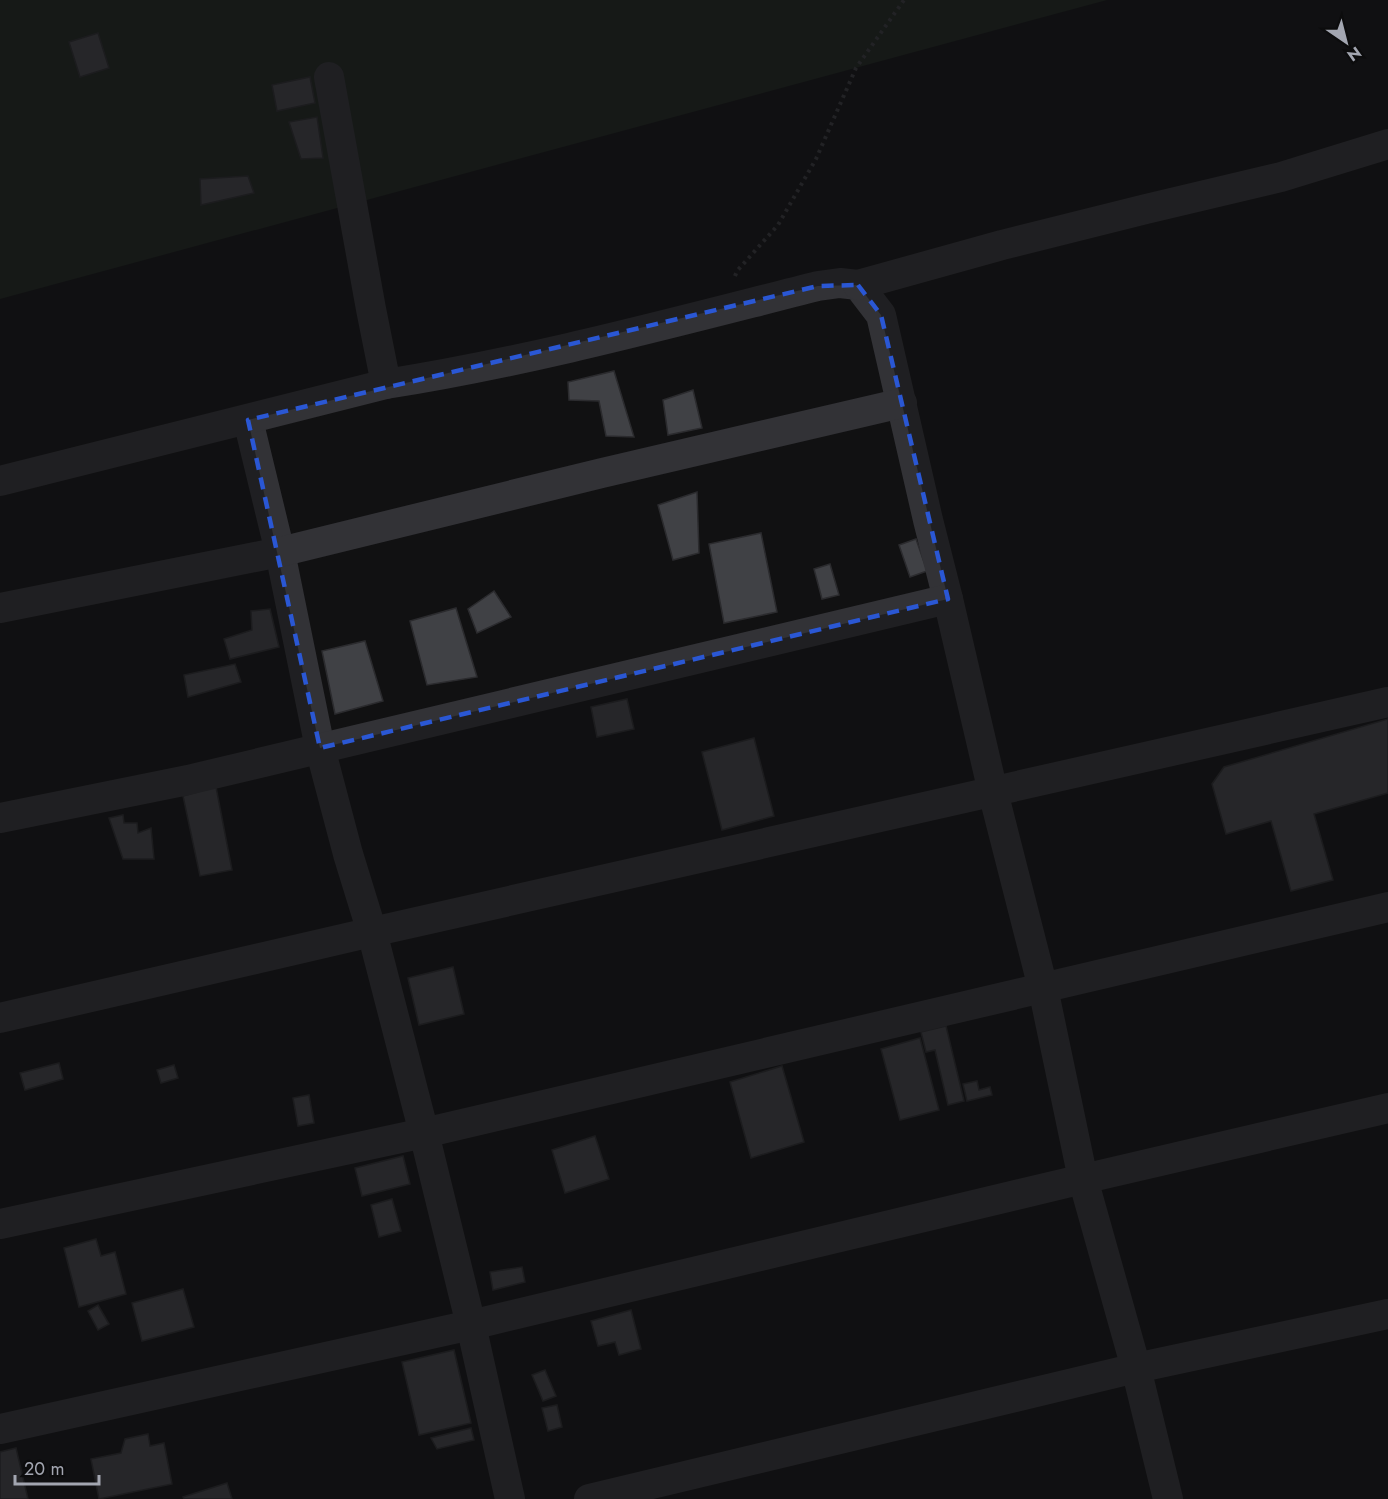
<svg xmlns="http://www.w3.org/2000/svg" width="1388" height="1499" font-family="Jost,sans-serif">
	<rect width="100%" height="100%" fill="#111112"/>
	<!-- green -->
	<path fill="#1d241e" d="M0 0H1107L0 299Z"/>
	<!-- building -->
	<g fill="#404145" stroke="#2b2b2e" stroke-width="1.5">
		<path d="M98 33 109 68 80 77 69 42Z"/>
		<path d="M310 77 315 103 277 111 272 85Z"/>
		<path d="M317 117 323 158 301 159 289 122Z"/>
		<path d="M248 176 254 193 201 205 200 179Z"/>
		<path d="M614 371 634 437 606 436 599 401 569 400 568 382Z"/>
		<path d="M693 390 702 428 668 435 663 400Z"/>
		<path d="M697 492 699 553 673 560 658 505Z"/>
		<path d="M761 533 777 612 724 623 709 544Z"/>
		<path d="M916 539 927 571 910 577 899 545Z"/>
		<path d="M830 564 839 595 822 599 814 569Z"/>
		<path d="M494 591 511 617 477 633 468 609Z"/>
		<path d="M456 608 477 677 427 685 410 621Z"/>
		<path d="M270 609 279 647 230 659 224 639 252 630 251 611Z"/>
		<path d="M365 641 383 701 335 714 322 651Z"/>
		<path d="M235 664 241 682 188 697 184 675Z"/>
		<path d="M627 699 634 729 597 737 591 707Z"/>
		<path d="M1388 719V793L1314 814 1333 880 1291 891 1271 821 1226 834 1212 784 1224 767Z"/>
		<path d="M754 738 774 816 722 830 702 752Z"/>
		<path d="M216 787 232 870 200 876 183 796Z"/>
		<path d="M123 815 124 823H137L138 833 151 828 154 859H123L109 818Z"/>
		<path d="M453 967 464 1014 419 1025 408 978Z"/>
		<path d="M946 1026 964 1101 948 1105 935 1050 926 1052 921 1032Z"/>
		<path d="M920 1038 939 1110 900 1120 881 1049Z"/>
		<path d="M59 1063 63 1079 25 1090 20 1073Z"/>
		<path d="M174 1065 178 1078 161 1083 157 1070Z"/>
		<path d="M782 1066 804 1142 751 1158 730 1082Z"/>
		<path d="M977 1081 979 1090 990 1087 992 1095 967 1101 963 1084Z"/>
		<path d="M309 1095 314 1123 298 1126 293 1098Z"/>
		<path d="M595 1136 609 1179 565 1193 552 1150Z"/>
		<path d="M403 1156 410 1184 362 1196 355 1168Z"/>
		<path d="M392 1199 401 1231 379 1237 371 1205Z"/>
		<path d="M96 1239 101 1256 115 1252 126 1294 79 1307 64 1248Z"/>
		<path d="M522 1267 525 1282 493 1290 490 1272Z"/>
		<path d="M183 1289 194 1327 142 1341 132 1303Z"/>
		<path d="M98 1305 109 1324 98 1330 88 1311Z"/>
		<path d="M631 1310 641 1349 619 1355 615 1342 598 1346 591 1321Z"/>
		<path d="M454 1350 471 1423 419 1435 402 1362Z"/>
		<path d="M545 1370 556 1396 543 1401 532 1375Z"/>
		<path d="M557 1405 562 1427 548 1431 542 1408Z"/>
		<path d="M471 1428 474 1440 437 1449 431 1438Z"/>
		<path d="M148 1434 150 1446 164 1443 172 1484 99 1499 91 1459 121 1453 125 1439Z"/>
		<path d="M16 1448 28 1499H0V1452Z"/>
		<path d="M227 1483 232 1499H184L183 1497Z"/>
	</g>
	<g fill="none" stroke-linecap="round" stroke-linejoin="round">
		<!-- path -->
		<path stroke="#38393d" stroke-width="4" stroke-dasharray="3 4.5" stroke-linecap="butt" d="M735 276 737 271 778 225 816 159 856 68 904 0"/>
		<!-- minor -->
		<g stroke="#323236" stroke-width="30">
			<path d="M329 77 371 309 386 384C532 361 675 322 818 286L840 283 858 285 881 315 928 520 948 599 993 792 1043 988 1083 1179 1136 1368 1168 1499"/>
			<path d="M858 285 1002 245 1146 209 1281 177 1388 144"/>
			<path d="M248 420 280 552 320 748 348 854 372 932 424 1133 471 1325 510 1499"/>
			<path d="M0 481 386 384"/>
			<path d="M0 608 280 552 602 473 902 403"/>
			<path d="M0 818 188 780 948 599"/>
			<path d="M0 1018 372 932 1388 702"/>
			<path d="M0 1224 424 1133 1388 907"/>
			<path d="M0 1429 471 1325 1083 1179 1388 1108"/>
			<path d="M589 1499 1136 1368 1388 1314"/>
		</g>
	</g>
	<!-- marked area -->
	<path d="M0 0H1388V1499H0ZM858 285 881 315 948 599 320 748 248 420 818 286Z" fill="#111112" fill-opacity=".55" fill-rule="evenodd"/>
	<path fill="none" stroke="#2a57d4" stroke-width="4.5" stroke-dasharray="12 8" stroke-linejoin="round" d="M858 285 881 315 948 599 320 748 248 420 818 286Z"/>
	<!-- north arrow -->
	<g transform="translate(1346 42) rotate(145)" stroke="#0c0c0d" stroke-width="4.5" paint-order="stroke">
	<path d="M0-4.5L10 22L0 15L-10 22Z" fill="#a3a6b1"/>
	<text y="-9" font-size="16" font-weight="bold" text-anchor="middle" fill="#a3a6b1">N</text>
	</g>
	<!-- scale -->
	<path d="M15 1475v9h84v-9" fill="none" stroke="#a3a6b1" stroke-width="3"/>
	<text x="24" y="1475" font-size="18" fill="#a3a6b1" stroke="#0c0c0d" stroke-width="4.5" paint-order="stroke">20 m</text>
</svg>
